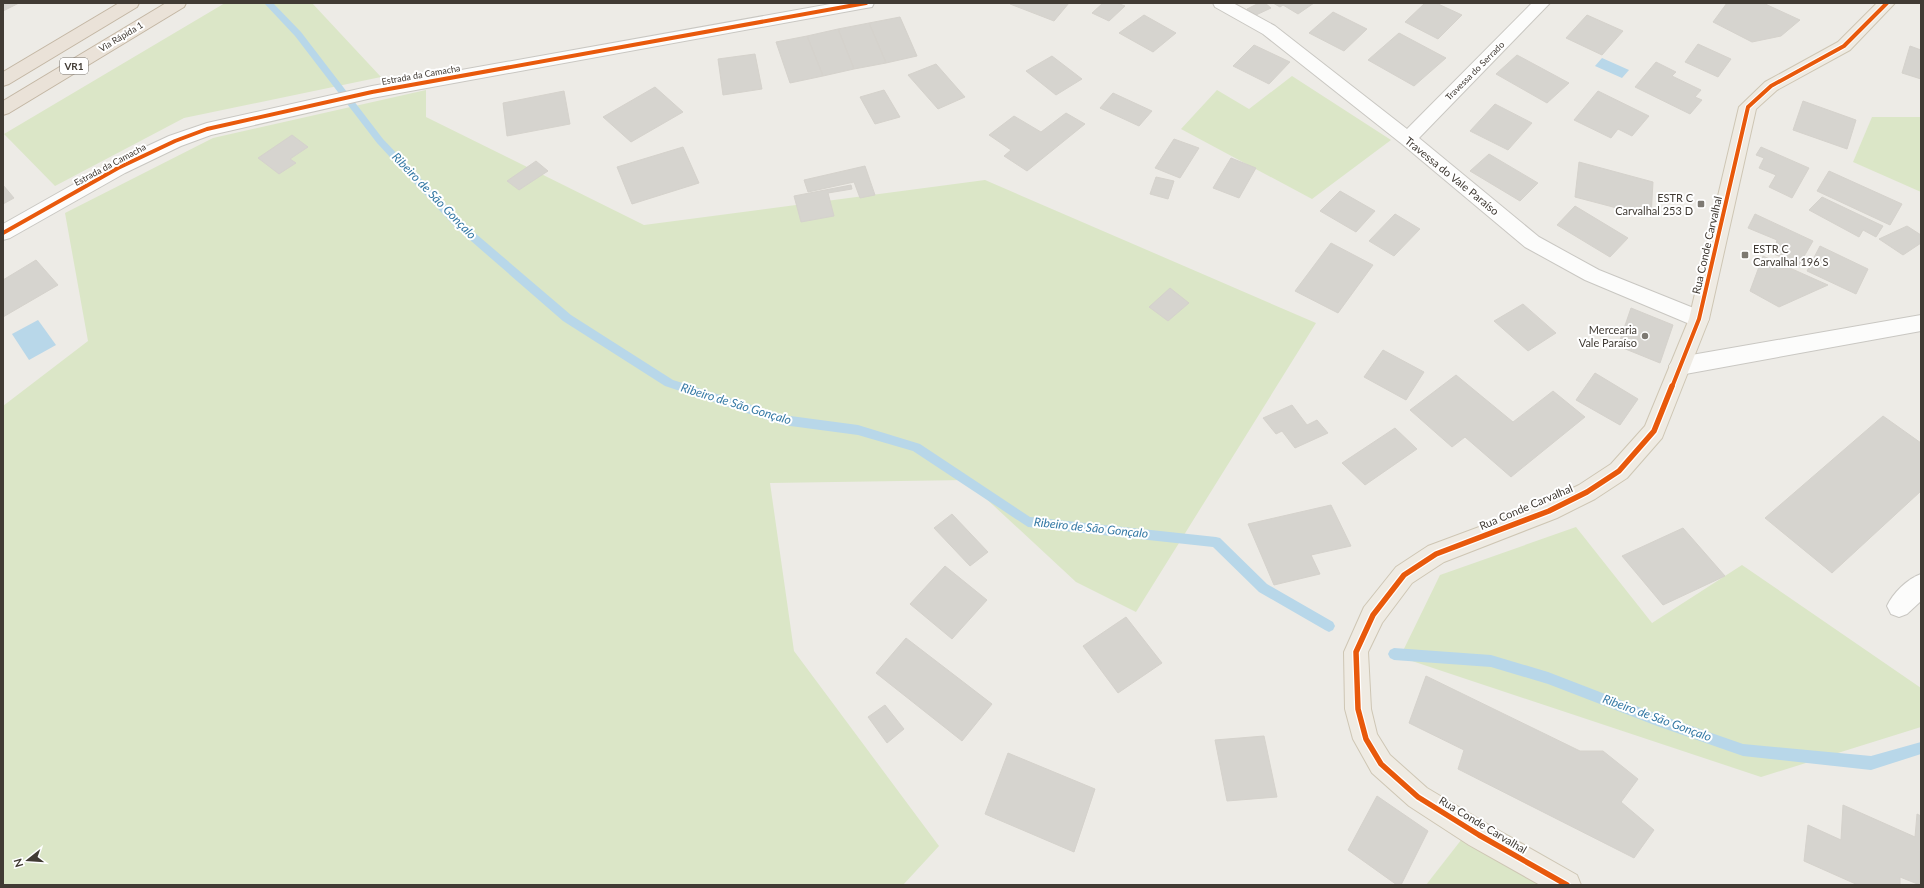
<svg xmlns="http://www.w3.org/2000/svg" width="1924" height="888" font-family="Lato,sans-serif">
	<rect width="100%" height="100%" fill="#edebe6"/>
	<!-- green -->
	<g fill="#dbe6c7">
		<path d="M225 3H312L381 77 184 118 55 186 4 134Z"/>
		<path d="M1292 76 1391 140 1312 199 1181 129 1217 90 1249 109Z"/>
		<path d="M426 90V117L644 225 985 180 1316 323 1136 612 1076 582 966 480 770 483 794 651 939 846 903 885H3V406L88 341 65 213 213 138Z"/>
		<path d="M1872 117H1921V192L1853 162Z"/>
		<path d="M1576 527 1652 623 1742 565 1921 688V727L1761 777 1400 657 1440 575Z"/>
		<path d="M1465 835 1548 885H1426Z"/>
	</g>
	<!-- water -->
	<g fill="#b8d7e9">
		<path d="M1602 58 1629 70 1622 78 1595 66Z"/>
		<path d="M38 320 56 345 29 360 12 334Z"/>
	</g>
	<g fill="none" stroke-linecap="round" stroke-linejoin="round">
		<!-- stream -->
		<g fill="#b8d7e9" fill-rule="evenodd">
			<path d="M264 3H273L301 32 383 139 461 221 571 315 673 380 783 415 858 425 920 444 1030 517 1216 537 1220 538 1267 584 1333 622 1335 626 1333 630 1329 632 1325 630 1259 592 1213 547 1028 527 913 451 858 435 783 425 665 386 563 321 455 227 377 143 295 36Z"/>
			<path d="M1394 648 1491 655 1548 672 1657 714 1743 744 1871 756 1921 742V754L1871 770 1743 756 1657 726 1548 684 1491 667 1394 660 1390 658 1388 654 1390 650Z"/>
		</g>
	</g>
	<!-- building -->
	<g fill="#d6d4cf" stroke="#d5d2cc">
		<path d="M3 3H19L3 11Z"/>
		<path d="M1011 3H1069L1054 21 1010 4Z"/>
		<path d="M1103 3H1117L1125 6 1109 21 1092 13Z"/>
		<path d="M1259 3H1265L1271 8 1256 15 1247 9Z"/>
		<path d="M1273 3H1314L1298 14 1283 5 1280 7Z"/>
		<path d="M1425 3H1436L1462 15 1438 39 1405 22Z"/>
		<path d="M1727 3H1763L1800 20 1781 36 1752 42 1713 22Z"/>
		<path d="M1333 12 1367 29 1344 51 1309 33Z"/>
		<path d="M1144 15 1176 33 1153 52 1119 33Z"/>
		<path d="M1587 15 1623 31 1602 55 1566 38Z"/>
		<path d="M900 17 917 56 886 63 869 23Z"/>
		<path d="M869 23 886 63 854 69 838 29Z"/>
		<path d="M838 29 854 69 823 76 807 36Z"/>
		<path d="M1399 33 1446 58 1414 86 1368 60Z"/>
		<path d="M807 36 823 76 790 83 776 42Z"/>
		<path d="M1698 44 1731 59 1718 77 1685 62Z"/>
		<path d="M1254 45 1290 62 1269 84 1233 66Z"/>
		<path d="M1910 46 1921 50V79L1902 73Z"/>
		<path d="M755 54 762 89 723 95 718 59Z"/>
		<path d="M1517 55 1569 83 1547 103 1496 74Z"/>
		<path d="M1052 56 1082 79 1056 95 1026 71Z"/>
		<path d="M1656 62 1676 72 1672 76 1701 90 1695 97 1702 100 1690 114 1635 87Z"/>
		<path d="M936 64 965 97 938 109 908 75Z"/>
		<path d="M655 87 683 112 631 142 603 117Z"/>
		<path d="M884 90 900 117 875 124 860 97Z"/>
		<path d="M564 91 570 124 507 136 503 103Z"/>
		<path d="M1598 91 1649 116 1632 136 1618 129 1611 138 1574 120Z"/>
		<path d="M1113 93 1152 111 1139 126 1100 108Z"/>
		<path d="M1803 101 1856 120 1847 149 1793 130Z"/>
		<path d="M1495 104 1532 123 1508 150 1470 131Z"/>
		<path d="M1066 113 1085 124 1027 171 1004 156 1011 150 989 135 1014 116 1041 132Z"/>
		<path d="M292 135 308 147 290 159 296 163 279 174 258 158Z"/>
		<path d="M1174 139 1199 148 1180 178 1155 168Z"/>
		<path d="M683 147 699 183 632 204 617 167Z"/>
		<path d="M1761 147 1809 168 1792 198 1769 187 1776 175 1759 168 1764 158 1756 155Z"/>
		<path d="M1489 154 1538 183 1520 201 1470 171Z"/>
		<path d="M1231 158 1256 168 1239 198 1213 188Z"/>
		<path d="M536 161 548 171 519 190 507 181Z"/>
		<path d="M1579 162 1653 182 1651 217 1575 197Z"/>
		<path d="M865 166 875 195 860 198 854 182 808 192 804 180Z"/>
		<path d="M1829 171 1902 204 1890 225 1817 191Z"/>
		<path d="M1156 177 1174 181 1168 199 1150 194Z"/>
		<path d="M3 185 14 198 3 204Z"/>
		<path d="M851 185 852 189 828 193 834 216 801 222 794 196Z"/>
		<path d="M1340 191 1375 211 1356 232 1320 211Z"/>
		<path d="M1822 197 1883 226 1876 237 1863 230 1859 237 1809 210Z"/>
		<path d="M1575 206 1628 238 1610 257 1557 225Z"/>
		<path d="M1395 214 1420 229 1394 256 1369 241Z"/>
		<path d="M1755 214 1813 241 1799 265 1774 254 1777 240 1748 228Z"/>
		<path d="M1907 226 1921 235V243L1903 255 1879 239Z"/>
		<path d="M1331 243 1373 265 1338 313 1295 291Z"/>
		<path d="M1820 246 1868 269 1856 294 1807 271Z"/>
		<path d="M1763 256 1828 285 1779 307 1750 291Z"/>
		<path d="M36 260 58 285 3 317V280Z"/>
		<path d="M1170 288 1189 303 1168 321 1149 307Z"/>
		<path d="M1523 304 1556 333 1528 351 1494 321Z"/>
		<path d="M1631 308 1673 325 1660 363 1618 346Z"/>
		<path d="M1383 350 1424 372 1406 400 1364 377Z"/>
		<path d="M1595 373 1638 399 1620 425 1576 400Z"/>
		<path d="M1456 375 1513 422 1553 391 1585 417 1511 477 1465 437 1452 447 1410 410Z"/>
		<path d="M1292 405 1307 425 1317 420 1328 433 1295 448 1282 431 1276 434 1263 418Z"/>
		<path d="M1883 416 1921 443V491L1832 573 1765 518Z"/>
		<path d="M1395 428 1417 449 1365 485 1342 463Z"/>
		<path d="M1331 505 1351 546 1311 555 1320 574 1274 585 1248 524Z"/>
		<path d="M952 514 988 552 970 566 934 528Z"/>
		<path d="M1683 528 1725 576 1663 605 1622 556Z"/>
		<path d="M945 566 987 600 952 639 910 604Z"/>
		<path d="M1126 617 1162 663 1118 693 1083 646Z"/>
		<path d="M906 638 992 704 962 741 876 673Z"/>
		<path d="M1426 676 1580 751H1603L1638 779 1621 802 1654 830 1634 858 1458 769 1464 750 1409 723Z"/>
		<path d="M885 705 904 729 887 743 868 717Z"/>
		<path d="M1264 736 1277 797 1227 801 1215 740Z"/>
		<path d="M1008 753 1095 789 1074 852 985 814Z"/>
		<path d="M1377 796 1428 831 1401 885H1397L1348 850Z"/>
		<path d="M1843 805 1915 837 1917 814 1921 816 1920 885 1900 877V885H1858L1804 861 1808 825 1841 840Z"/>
	</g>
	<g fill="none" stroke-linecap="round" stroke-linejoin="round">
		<defs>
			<g id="minor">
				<path d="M836 3H874L872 7 866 8 372 98 211 135 181 146 125 173 10 238 3 240V224L111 163 169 136 207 123 372 86Z"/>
				<path d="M1213 3H1233L1275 26 1407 129 1532 3H1550L1419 138 1539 237 1599 270 1706 313 1709 319 1706 325 1699 327 1692 325 1585 280 1525 247 1402 144 1263 34 1215 7Z"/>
				<path d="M1921 315V331L1680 375 1673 372 1669 366 1673 360 1680 357Z"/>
				<path d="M1921 574V601L1907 614 1899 617 1891 614 1887 606C1893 593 1907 579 1921 574Z"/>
			</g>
			<path id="major" d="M1877 3H1895L1850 50 1777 90 1756 109 1709 319 1662 438 1627 478 1595 499 1557 518 1444 562 1412 583 1382 623 1368 652 1371 709 1377 734 1390 755 1427 788 1489 825 1577 875 1581 885H1540L1469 845 1409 806 1372 773 1353 739 1345 709 1344 652 1364 607 1396 567 1428 546 1541 504 1579 485 1611 464 1645 426 1689 319 1739 107 1765 82 1838 42Z"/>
			<g id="highway">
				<path d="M119 3H139L137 7 9 84 3 86V72Z"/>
				<path d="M166 3H186L184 7 9 113 3 115V101Z"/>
			</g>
		</defs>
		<!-- minor casing -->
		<use href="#minor" stroke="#c9c7c2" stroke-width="2"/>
		<!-- major casing -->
		<use href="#major" stroke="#cec6b4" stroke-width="2"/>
		<!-- highway casing -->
		<use href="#highway" stroke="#c3b6a3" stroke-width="2"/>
		<!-- minor -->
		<use href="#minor" fill="#fcfcfb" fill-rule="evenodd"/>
		<!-- major -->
		<use href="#major" fill="#efebe3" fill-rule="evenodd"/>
		<!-- highway -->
		<use href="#highway" fill="#eae2d8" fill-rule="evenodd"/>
		<defs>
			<g id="cycleway-far1">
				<path d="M3 233 118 168 175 141 207 129 372 92 866 3"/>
				<path d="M1672 387 1699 319 1748 107 1771 86 1844 46 1887 3"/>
			</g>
			<path id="cycleway" d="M1567 885 1479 835 1418 797 1381 764 1366 739 1358 709 1356 652 1373 615 1404 575 1436 554 1549 511 1587 492 1619 471 1654 431 1672 386"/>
		</defs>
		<!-- cycleway-far1 casing -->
		<use href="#cycleway-far1" stroke="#fff" stroke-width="6"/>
		<!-- cycleway casing -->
		<use href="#cycleway" stroke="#fff" stroke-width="8"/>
		<!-- cycleway-far1 -->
		<use href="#cycleway-far1" stroke="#e8590c" stroke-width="4"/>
		<!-- cycleway -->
		<use href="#cycleway" stroke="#e8590c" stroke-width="5.5"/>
	</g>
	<!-- markers -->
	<g fill="#7d7972" stroke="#fff" stroke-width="1.5">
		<rect x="1697" y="200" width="8" height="8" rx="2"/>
		<rect x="1741" y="251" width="8" height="8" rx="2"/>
		<circle cx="1645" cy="336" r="4"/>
	</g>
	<g text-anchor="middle" stroke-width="4" stroke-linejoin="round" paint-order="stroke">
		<!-- far-street labels -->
		<g font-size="9" fill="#413b34" stroke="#fff">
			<text transform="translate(121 37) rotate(-31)" y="3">Via Rápida 1</text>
			<text transform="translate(1475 71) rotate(-45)" y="3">Travessa do Serrado</text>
			<text transform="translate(421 75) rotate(-10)" y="3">Estrada da Camacha</text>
			<text transform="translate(110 165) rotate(-28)" y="3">Estrada da Camacha</text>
		</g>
		<!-- shield labels -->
		<rect fill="#fff" stroke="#7a7671" stroke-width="1" x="60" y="58" width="28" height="16" rx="3"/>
		<g font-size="10" font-weight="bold" fill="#413b34">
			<text x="74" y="70">VR1</text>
		</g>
		<!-- street labels -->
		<g font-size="11" fill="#413b34" stroke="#fff">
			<text transform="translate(1452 176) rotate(39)" y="4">Travessa do Vale Paraíso</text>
			<text transform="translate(1707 245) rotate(-77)" y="4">Rua Conde Carvalhal</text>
			<text transform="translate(1526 507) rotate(-23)" y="4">Rua Conde Carvalhal</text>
			<text transform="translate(1483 825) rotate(31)" y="4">Rua Conde Carvalhal</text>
		</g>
		<!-- poi labels -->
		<g font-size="11" fill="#413b34" stroke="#fff" text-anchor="end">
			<text x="1693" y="202">ESTR C<tspan x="1693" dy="13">Carvalhal 253 D</tspan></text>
			<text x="1753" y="253" text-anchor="start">ESTR C<tspan x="1753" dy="13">Carvalhal 196 S</tspan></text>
			<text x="1637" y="334">Mercearia<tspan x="1637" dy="13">Vale Paraíso</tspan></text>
		</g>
		<!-- water labels -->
		<g font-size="12" font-style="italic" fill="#3579a5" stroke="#fff">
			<text transform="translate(434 196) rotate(46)" y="4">Ribeiro de São Gonçalo</text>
			<text transform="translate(736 404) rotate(17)" y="4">Ribeiro de São Gonçalo</text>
			<text transform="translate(1091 528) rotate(6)" y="4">Ribeiro de São Gonçalo</text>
			<text transform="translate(1657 718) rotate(20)" y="4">Ribeiro de São Gonçalo</text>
		</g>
	</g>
	<!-- border -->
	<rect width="1924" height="888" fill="none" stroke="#413b34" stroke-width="8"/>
	<!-- north arrow -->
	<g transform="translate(28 860) rotate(253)" stroke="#ffffff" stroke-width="3" paint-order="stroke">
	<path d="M0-3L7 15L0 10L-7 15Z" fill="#413b34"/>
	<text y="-6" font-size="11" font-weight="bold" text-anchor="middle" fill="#413b34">N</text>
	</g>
</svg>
